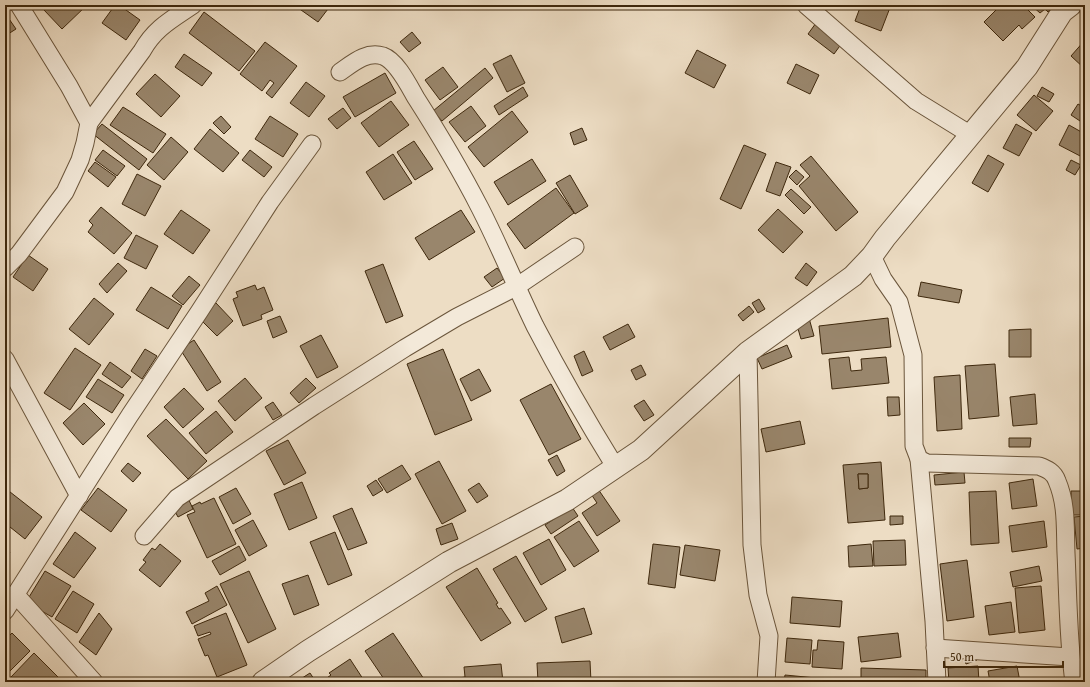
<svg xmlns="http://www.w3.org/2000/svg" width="1090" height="687" font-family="'Gentium Book Plus',serif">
	<rect width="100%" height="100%" fill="#edddc4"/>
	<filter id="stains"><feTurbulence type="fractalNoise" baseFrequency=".005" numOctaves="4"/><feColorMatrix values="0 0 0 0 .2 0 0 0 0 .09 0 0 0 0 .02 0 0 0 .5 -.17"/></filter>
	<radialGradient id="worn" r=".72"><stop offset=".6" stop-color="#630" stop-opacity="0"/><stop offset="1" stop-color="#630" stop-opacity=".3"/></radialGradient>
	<!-- building -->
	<g fill="#99866c" stroke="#3e280d" fill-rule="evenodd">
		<path d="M49 5H87L62 29 44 10Z"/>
		<path d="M115 5H119L140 20 126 40 102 23Z"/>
		<path d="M294 5H331L318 22Z"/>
		<path d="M861 5H891L881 31 855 21Z"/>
		<path d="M1001 5H1023L1035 17 1022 29 1019 25 1003 41 984 22Z"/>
		<path d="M1031 5H1055L1048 12 1045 9 1040 13Z"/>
		<path d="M204 12 255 51 239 71 189 33Z"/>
		<path d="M5 13 16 29 5 36Z"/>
		<path d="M816 23 842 43 834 54 808 34Z"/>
		<path d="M412 32 421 43 409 52 400 42Z"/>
		<path d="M1085 40V69L1071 56Z"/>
		<path d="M265 42 297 66 272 98 266 93 274 83 270 80 262 91 240 74Z"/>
		<path d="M697 50 726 65 714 88 685 73Z"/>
		<path d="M184 54 212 73 202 86 175 67Z"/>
		<path d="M511 55 525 83 507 92 493 64Z"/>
		<path d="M796 64 819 75 810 94 787 83Z"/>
		<path d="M443 67 458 87 440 100 425 80Z"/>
		<path d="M485 68 493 78 442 121 433 111Z"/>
		<path d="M385 73 396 93 355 117 343 97Z"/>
		<path d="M155 74 180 96 161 117 136 94Z"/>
		<path d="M306 82 325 96 309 117 290 103Z"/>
		<path d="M523 87 528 96 499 115 494 106Z"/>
		<path d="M1042 87 1054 94 1049 102 1037 96Z"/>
		<path d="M1034 95 1053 111 1036 131 1017 115Z"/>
		<path d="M391 101 409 125 379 147 361 123Z"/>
		<path d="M1078 104 1085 108V113L1080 121 1071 115Z"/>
		<path d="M471 106 486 126 465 142 449 122Z"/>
		<path d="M123 107 166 134 153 153 110 125Z"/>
		<path d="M343 108 351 118 337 129 328 119Z"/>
		<path d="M512 111 528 132 484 167 468 147Z"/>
		<path d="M221 116 231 127 224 134 213 123Z"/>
		<path d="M270 116 298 134 283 157 255 139Z"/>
		<path d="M102 124 147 159 139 170 93 134Z"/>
		<path d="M1016 124 1032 133 1019 156 1003 148Z"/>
		<path d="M1069 125 1085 134 1084 158 1059 145Z"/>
		<path d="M582 128 587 140 574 145 570 133Z"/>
		<path d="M210 129 239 153 223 172 194 149Z"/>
		<path d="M171 137 188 152 164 180 147 165Z"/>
		<path d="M414 141 433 169 415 180 397 152Z"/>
		<path d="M744 145 766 154 741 209 720 199Z"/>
		<path d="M103 150 125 166 117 176 95 160Z"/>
		<path d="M250 150 272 167 264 177 242 160Z"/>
		<path d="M393 154 412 183 384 200 366 172Z"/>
		<path d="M988 155 1004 164 988 192 972 183Z"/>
		<path d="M811 156 858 212 836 231 799 186 810 176 800 165Z"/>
		<path d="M532 159 546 181 508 205 494 182Z"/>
		<path d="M1071 160 1081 165 1075 175 1066 170Z"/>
		<path d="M95 162 116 177 108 187 88 171Z"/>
		<path d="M776 162 791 167 780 196 766 191Z"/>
		<path d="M796 170 804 177 797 185 789 177Z"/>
		<path d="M137 174 161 186 145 216 122 204Z"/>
		<path d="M570 175 588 206 575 214 556 183Z"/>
		<path d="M556 188 574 213 525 249 507 224Z"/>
		<path d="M791 189 811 207 804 214 785 195Z"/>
		<path d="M101 207 132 233 114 254 88 232 93 225 89 221Z"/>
		<path d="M778 209 803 232 783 253 758 230Z"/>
		<path d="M181 210 210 230 193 254 164 234Z"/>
		<path d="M461 210 475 232 429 260 415 238Z"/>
		<path d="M136 235 158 246 146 269 124 258Z"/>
		<path d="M28 255 48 269 33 291 13 277Z"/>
		<path d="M118 263 127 271 107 293 99 284Z"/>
		<path d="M806 263 817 272 807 286 795 278Z"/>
		<path d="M383 264 403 316 386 323 365 271Z"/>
		<path d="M497 268 505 278 492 287 484 277Z"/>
		<path d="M189 276 200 285 183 305 172 296Z"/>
		<path d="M921 282 962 290 959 303 918 296Z"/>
		<path d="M255 285 257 290 264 287 273 310 261 315 262 319 243 326 233 299 238 297 236 292Z"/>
		<path d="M151 287 182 306 168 329 136 310Z"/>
		<path d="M94 298 114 314 89 345 69 329Z"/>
		<path d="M759 299 765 309 758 313 752 303Z"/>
		<path d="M216 303 233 321 217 336 199 318Z"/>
		<path d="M749 306 754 312 743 321 738 315Z"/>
		<path d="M280 316 287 332 273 338 267 321Z"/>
		<path d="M809 318 814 336 801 339 796 322Z"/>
		<path d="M888 318 891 347 822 354 819 326Z"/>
		<path d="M628 324 635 337 610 350 603 337Z"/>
		<path d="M1031 329V357H1009V330Z"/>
		<path d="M321 335 338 367 317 378 300 346Z"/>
		<path d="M194 340 221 382 207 391 180 349Z"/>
		<path d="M787 345 792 357 762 369 757 358Z"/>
		<path d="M75 348 101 365 70 410 44 393Z"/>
		<path d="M145 349 157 356 142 379 131 371Z"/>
		<path d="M443 349 472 420 435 435 407 364Z"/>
		<path d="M584 351 593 371 582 376 574 356Z"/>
		<path d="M849 357 851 371 862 370 861 359 886 357 889 383 832 389 829 359Z"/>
		<path d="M110 362 131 377 122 388 102 374Z"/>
		<path d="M995 364 999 416 969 419 965 366Z"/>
		<path d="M641 365 646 375 636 380 631 370Z"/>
		<path d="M479 369 491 391 471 401 460 379Z"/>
		<path d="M960 375 962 429 937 431 934 377Z"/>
		<path d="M245 378 262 398 235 421 218 401Z"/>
		<path d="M306 378 316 388 299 403 290 393Z"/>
		<path d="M98 379 124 395 112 413 86 397Z"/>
		<path d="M551 384 581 439 549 455 520 400Z"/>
		<path d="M184 388 204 409 183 428 164 407Z"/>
		<path d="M1035 394 1037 424 1013 426 1010 397Z"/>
		<path d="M887 397H899L900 415 888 416Z"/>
		<path d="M644 400 654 415 644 421 634 406Z"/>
		<path d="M273 402 282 415 273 420 265 407Z"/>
		<path d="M84 403 105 424 83 445 63 423Z"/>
		<path d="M216 411 233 432 206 454 189 433Z"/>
		<path d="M166 419 207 461 188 479 147 436Z"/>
		<path d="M800 421 805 444 766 452 761 429Z"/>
		<path d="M1009 438H1031L1030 447H1009Z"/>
		<path d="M288 440 306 473 284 485 266 451Z"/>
		<path d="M557 455 565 471 557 476 548 460Z"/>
		<path d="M439 461 466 511 442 524 415 474Z"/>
		<path d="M881 462 885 520 848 523 843 465ZM858 474H868V488L859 489Z"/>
		<path d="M128 463 141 473 133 482 121 471Z"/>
		<path d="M402 465 411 479 387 493 378 479Z"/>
		<path d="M964 472 965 483 935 485 934 475Z"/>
		<path d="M858 474H868V488L859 489Z"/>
		<path d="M1033 479 1037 506 1012 509 1009 483Z"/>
		<path d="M376 480 383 490 373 496 367 486Z"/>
		<path d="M302 482 317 518 289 530 274 494Z"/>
		<path d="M479 483 488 496 477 503 468 490Z"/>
		<path d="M5 488 42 517 25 539 5 523Z"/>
		<path d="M98 488 127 510 111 532 81 510Z"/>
		<path d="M236 488 251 514 233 524 219 497Z"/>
		<path d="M598 489 620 521 597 536 582 513 597 503 591 494Z"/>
		<path d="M996 491 999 543 971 545 969 492Z"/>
		<path d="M1071 491H1085V515H1072Z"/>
		<path d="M188 498 193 509 178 517 172 506Z"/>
		<path d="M214 498 236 544 207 558 187 515 195 512 192 506 200 502 201 504Z"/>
		<path d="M572 507 578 516 551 534 545 525Z"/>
		<path d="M352 508 367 543 348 550 333 516Z"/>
		<path d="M890 516H903V524L890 525Z"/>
		<path d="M1085 516V548L1077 549 1074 517Z"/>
		<path d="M253 520 267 546 249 556 235 530Z"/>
		<path d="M579 521 599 551 574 567 554 537Z"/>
		<path d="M1044 521 1047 547 1012 552 1009 526Z"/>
		<path d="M452 523 458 539 441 545 436 529Z"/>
		<path d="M75 532 96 548 74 578 53 564Z"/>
		<path d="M335 532 352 575 328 585 310 542Z"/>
		<path d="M549 539 566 570 541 585 523 553Z"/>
		<path d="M905 540 906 565 874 566 873 541Z"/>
		<path d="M160 544 181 561 160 587 139 570 146 562 143 560 152 548 155 550Z"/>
		<path d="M653 544 680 547 675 588 648 584Z"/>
		<path d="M871 544 873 566 849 567 848 546Z"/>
		<path d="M685 545 720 550 715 581 680 575Z"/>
		<path d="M239 546 246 560 220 575 212 561Z"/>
		<path d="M5 549 10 552 5 559Z"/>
		<path d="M516 556 547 609 525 622 493 569Z"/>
		<path d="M967 560 974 617 947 621 940 564Z"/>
		<path d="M1039 566 1042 581 1013 587 1010 572Z"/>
		<path d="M477 568 498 603 496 604 499 609 501 608 511 623 481 641 446 587Z"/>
		<path d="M45 571 71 586 52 617 26 602Z"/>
		<path d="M249 571 276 629 248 643 220 584Z"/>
		<path d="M308 575 319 605 294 615 282 584Z"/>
		<path d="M217 586 227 605 192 624 186 612 209 601 205 593Z"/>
		<path d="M1041 586 1045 630 1019 633 1015 588Z"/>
		<path d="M73 591 94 604 77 633 55 619Z"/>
		<path d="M792 597 842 601 840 627 790 623Z"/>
		<path d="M1011 602 1015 632 989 635 985 606Z"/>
		<path d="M1083 606H1085V632Z"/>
		<path d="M584 608 592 634 562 643 555 617Z"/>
		<path d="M99 613 112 629 96 655 79 642Z"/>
		<path d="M226 613 247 665 217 677 208 655 205 656 198 639 211 634 210 632 198 636 194 626Z"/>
		<path d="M12 633 30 651 10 671 5 666V640Z"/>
		<path d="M393 633 426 682H386L365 651Z"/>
		<path d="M898 633 901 657 861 662 858 637Z"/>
		<path d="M787 638 812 640 810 664 785 662Z"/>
		<path d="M818 640 844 642 842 669 812 667 813 650H817Z"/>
		<path d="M974 652 977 660 966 664 963 655Z"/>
		<path d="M34 653 58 677 53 682H16L11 677Z"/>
		<path d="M350 659 365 682H325L324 680 331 675 329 673Z"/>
		<path d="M590 661 591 682H538L537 663Z"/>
		<path d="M501 664 503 682H460L459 678 465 677 464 667Z"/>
		<path d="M978 666 979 682H949L948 668Z"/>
		<path d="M1017 666 1020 682H990L988 671Z"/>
		<path d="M861 668 926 670V682H861Z"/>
		<path d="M310 673 316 682H296Z"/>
		<path d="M785 675 816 678 815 682H784Z"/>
	</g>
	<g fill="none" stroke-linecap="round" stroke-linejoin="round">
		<defs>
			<g id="minor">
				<path d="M19 5 69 86 89 123"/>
				<path d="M806 5 916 101 971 135"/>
				<path d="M340 72C353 63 366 51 383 56 397 61 409 86 416 98 439 134 461 171 480 208 500 247 516 287 535 326 560 374 587 421 616 468"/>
				<path d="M872 256 883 279 899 302 913 355 914 446 919 459 927 463 1039 466C1047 469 1054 472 1057 481 1067 504 1065 529 1066 553 1068 596 1068 640 1074 682"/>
				<path d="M5 268 19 254 65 192 80 160 85 143 89 123 142 51C155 28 171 20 193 5"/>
				<path d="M748 352 752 545 758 595 769 636 766 682"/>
				<path d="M5 359 79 496"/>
				<path d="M919 459 934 621 937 682"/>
				<path d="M144 536 177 498 314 406 405 348 457 317 516 287 575 247"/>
				<path d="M16 595 94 682"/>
				<path d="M5 611 130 415 199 312 270 202 312 144"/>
				<path d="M935 648 1070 657"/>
			</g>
			<path id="tertiary" d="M263 682 308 651 449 562 567 500 641 450 748 352 853 276 872 256 885 238 1027 67 1062 12 1071 5"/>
		</defs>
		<!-- minor casing -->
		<use href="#minor" stroke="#6a553b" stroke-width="19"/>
		<!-- tertiary casing -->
		<use href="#tertiary" stroke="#6a553b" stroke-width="23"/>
		<!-- minor -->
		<use href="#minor" stroke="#f3e9d9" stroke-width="17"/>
		<!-- tertiary -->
		<use href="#tertiary" stroke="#f3e9d9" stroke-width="21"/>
	</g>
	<!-- margin -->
	<rect width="1090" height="687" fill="none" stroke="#edddc4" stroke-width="20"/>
	<rect x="6" y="6" width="1078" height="675" fill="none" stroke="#3e280d" stroke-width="2"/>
	<rect x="10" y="10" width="1070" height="667" fill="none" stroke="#3e280d"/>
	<!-- scale -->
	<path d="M944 661v6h119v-6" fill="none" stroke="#3e280d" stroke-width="2"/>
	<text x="950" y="661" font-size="12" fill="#3e280d" stroke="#f3e9d9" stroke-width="3" paint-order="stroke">50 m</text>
	<rect width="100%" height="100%" filter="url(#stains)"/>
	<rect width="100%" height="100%" fill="url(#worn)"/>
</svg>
